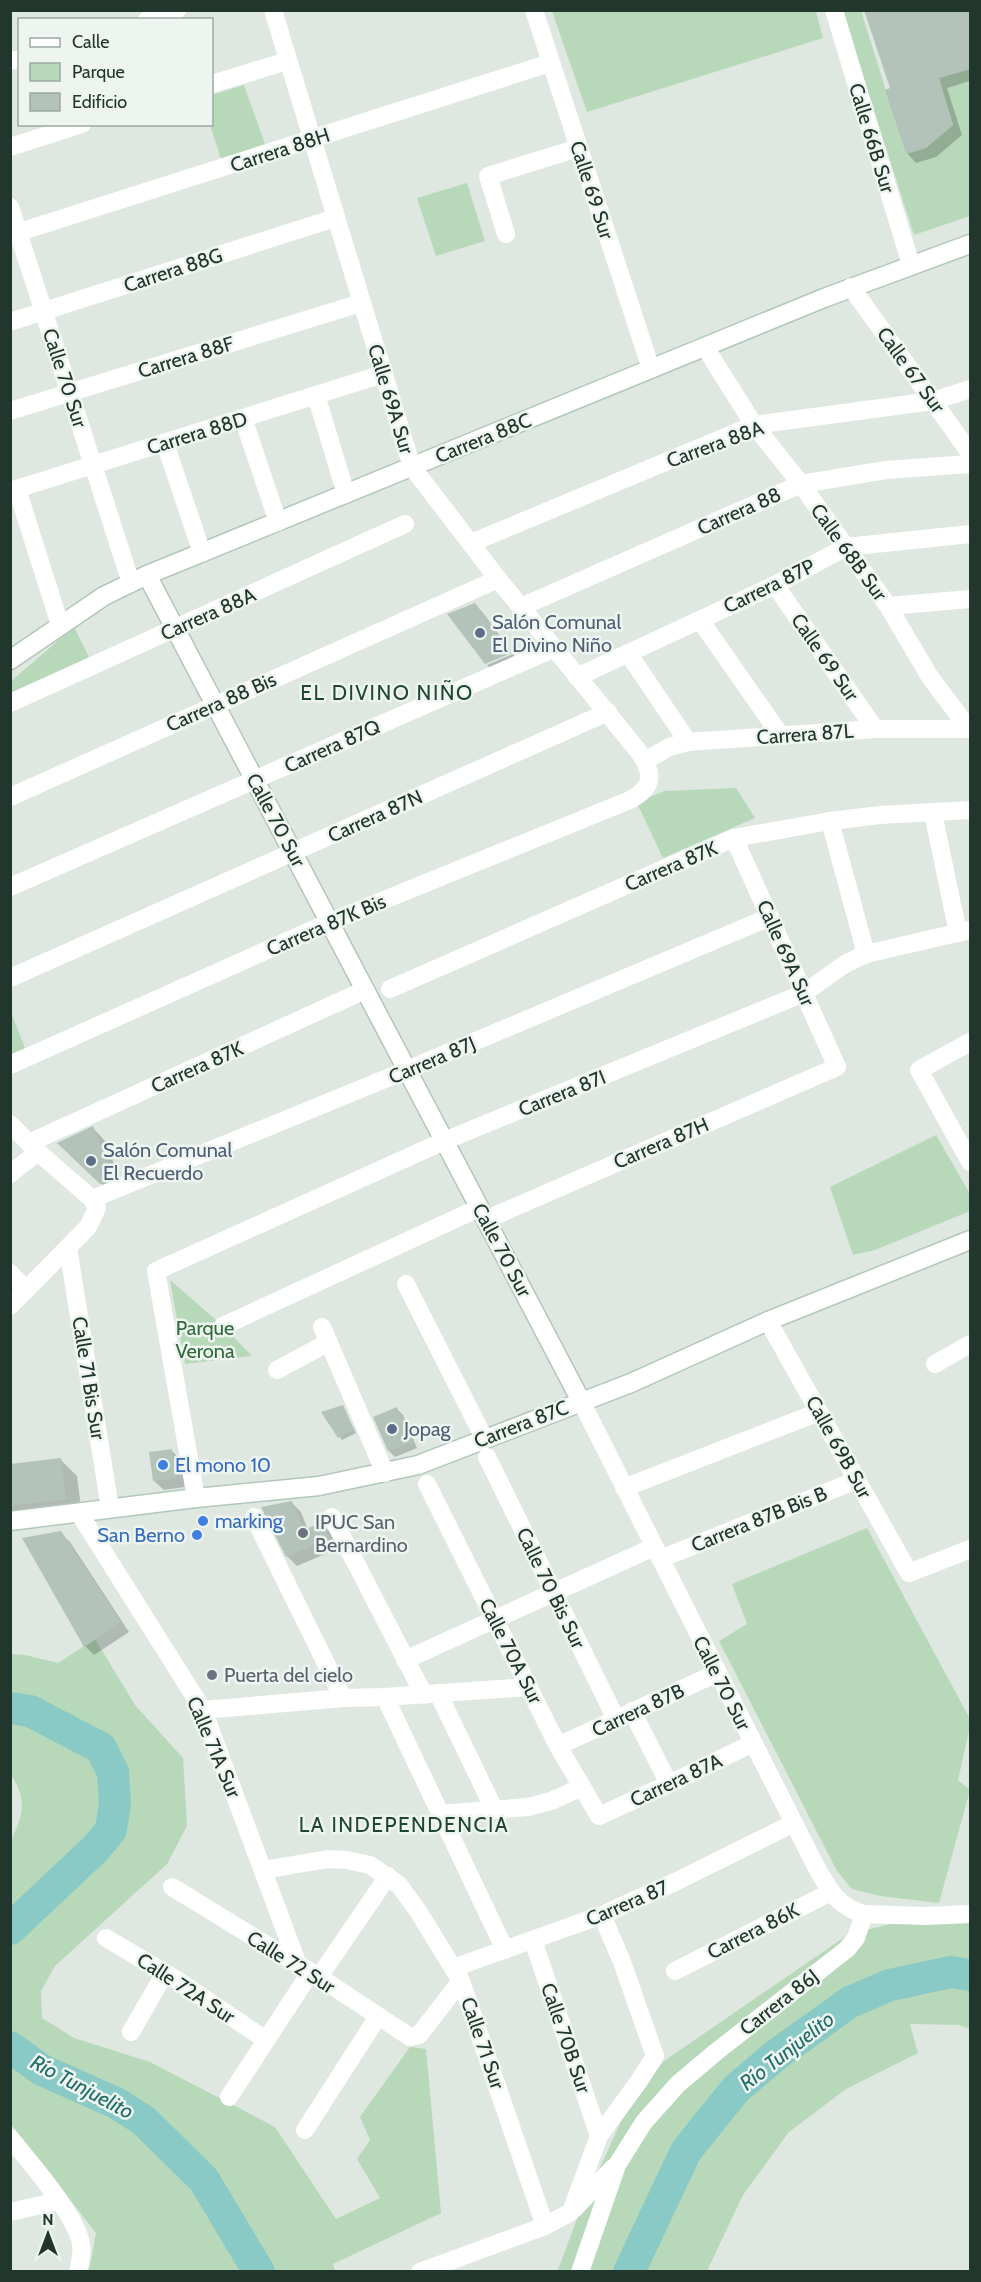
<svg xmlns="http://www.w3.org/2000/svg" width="981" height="2282" font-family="Cabin,sans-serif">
	<rect width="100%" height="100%" fill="#dee8e1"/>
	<!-- green -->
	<g fill="#b8d8ba">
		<path d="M552 11H816L823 38 587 112Z"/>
		<path d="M842 11H861L906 154 926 148 953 125 939 78 970 69V216L914 235Z"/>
		<path d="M244 85 266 147 222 162 210 125 212 124V95Z"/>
		<path d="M467 183 485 241 436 256 417 198Z"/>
		<path d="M74 627 90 659 11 696 10 682Z"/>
		<path d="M736 788 755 818 663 858 637 803 664 791Z"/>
		<path d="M11 1012 25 1048 11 1054H10Z"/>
		<path d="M936 1135 970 1194V1211L875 1250 853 1255 830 1187Z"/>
		<path d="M170 1280 223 1326 252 1356 185 1364Z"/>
		<path d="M867 1528 970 1719V1727L958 1780 970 1790 939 1903 880 1896 852 1889 837 1871 719 1641 747 1624 732 1584Z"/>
		<path d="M95 1639 135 1705 183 1758 187 1826 167 1864 55 1966 41 1991 42 2018 74 2038 150 2062 275 2127 336 2219 380 2198 357 2159 370 2140 360 2117 410 2047 426 2049 441 2213 333 2264 335 2271H89L96 2233 11 2124 10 1842C23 1817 28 1800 11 1775V1654L25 1655 58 1663Z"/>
		<path d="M970 1919V2029L959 2025 910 2024 918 2053 846 2089 789 2132 743 2195 707 2271 557 2272 577 2219 626 2110 664 2061 849 1934 895 1923Z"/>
	</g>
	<!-- shadow -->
	<g fill="#0003">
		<path d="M866 10H970V81L947 88 962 135 936 157 916 163 907 153 891 89Z"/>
		<path d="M475 604 484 614 511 651 485 662Z"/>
		<path d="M513 654 519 662 495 673 487 665Z"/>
		<path d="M93 1128 105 1141 125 1191 114 1195 71 1155Z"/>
		<path d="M343 1407 356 1433 342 1440 323 1413Z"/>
		<path d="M397 1409 403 1415 417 1448 395 1457 389 1451 375 1418Z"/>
		<path d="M172 1451 181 1460 185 1487 164 1490 154 1481Z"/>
		<path d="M61 1460 77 1476 82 1515 10 1523V1466Z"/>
		<path d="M292 1503 301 1512 308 1530 322 1524 331 1533 339 1548 297 1566 287 1556Z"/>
		<path d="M60 1533 70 1542 129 1632 94 1655 85 1646Z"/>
	</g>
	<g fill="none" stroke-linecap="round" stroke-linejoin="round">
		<!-- river -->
		<g stroke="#8acac6" stroke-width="32">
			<path d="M10 1708 30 1711 101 1748 113 1772 115 1803 111 1830 95 1849 10 1929"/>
			<path d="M10 2047 42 2070 116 2103 143 2120 204 2180 259 2272"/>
			<path d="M629 2272 686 2151 736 2089 776 2055 850 2002 890 1985 951 1972 970 1975"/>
		</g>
	</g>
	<!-- building -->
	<g fill="#b4c3ba">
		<path d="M864 10H970V69L939 78 953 125 926 148 906 154 885 90 890 88Z"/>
		<path d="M475 603 511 653 485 664 447 614Z"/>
		<path d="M93 1126 114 1178 100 1184 57 1143Z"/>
		<path d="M343 1405 354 1430 338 1438 321 1412Z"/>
		<path d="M397 1407 412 1442 388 1451 373 1417Z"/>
		<path d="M172 1449 176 1478 153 1481 149 1452Z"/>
		<path d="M61 1458 66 1499 10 1506V1464Z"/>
		<path d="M292 1501 304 1530 322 1522 330 1538 286 1557 261 1507Z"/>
		<path d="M61 1531 121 1622 84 1647 22 1538Z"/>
	</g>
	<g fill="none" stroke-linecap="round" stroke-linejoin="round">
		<defs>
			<g id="secondary">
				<path d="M147 575 581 1401"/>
				<path d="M10 660 104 596 147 575 824 298 970 244"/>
				<path d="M10 1521 196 1498 319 1486 418 1465 631 1383 768 1321 970 1240"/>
			</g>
		</defs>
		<!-- secondary casing -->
		<use href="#secondary" stroke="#b2c7bb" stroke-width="21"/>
		<!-- street -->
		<g stroke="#fff" stroke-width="18">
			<path d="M534 10 651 369"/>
			<path d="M834 10 911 265"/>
			<path d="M147 20 177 10"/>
			<path d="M10 61 20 59"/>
			<path d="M212 84 287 61"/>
			<path d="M10 147 82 124"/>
			<path d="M10 207 131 583"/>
			<path d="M506 234 488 176 578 148"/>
			<path d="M10 235 550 63"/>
			<path d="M851 287 970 453"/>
			<path d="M10 322 335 218"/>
			<path d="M705 347 754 425 801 484 846 547 888 606 930 677 969 729"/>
			<path d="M316 395 346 494"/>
			<path d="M10 411 361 303"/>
			<path d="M243 418 278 522"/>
			<path d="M165 443 202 553"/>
			<path d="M17 489 60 625"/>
			<path d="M10 491 383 374"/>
			<path d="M471 543 754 425 933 401 970 389"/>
			<path d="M775 585 875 729"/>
			<path d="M888 606 970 599"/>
			<path d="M521 607 801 484 886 470 970 464"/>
			<path d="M700 620 781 736"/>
			<path d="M628 653 688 742"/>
			<path d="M577 677 775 585 846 547 970 534"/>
			<path d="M10 703 405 524"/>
			<path d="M645 761 669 747 688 742 875 729H969"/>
			<path d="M10 797 498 579"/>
			<path d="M933 813 958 933"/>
			<path d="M830 821 866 954"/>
			<path d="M10 887 555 648"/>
			<path d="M10 978 608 712"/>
			<path d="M390 989 734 838 830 821 880 815 970 810"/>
			<path d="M970 1042 919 1070 970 1162"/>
			<path d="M10 1065 330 922 630 800C654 787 654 774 639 752L498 579 412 467 273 10"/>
			<path d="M10 1124 38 1152 92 1199 97 1208 88 1227 10 1306"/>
			<path d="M29 1143 365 990"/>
			<path d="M10 1174 38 1152"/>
			<path d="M92 1199 407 1070 770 917"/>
			<path d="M485 1220 837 1067 734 838"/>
			<path d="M68 1248 110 1508"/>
			<path d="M10 1273 26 1290"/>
			<path d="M406 1284 484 1438"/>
			<path d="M768 1321 909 1573 970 1549"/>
			<path d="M223 1326 479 1208"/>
			<path d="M322 1327 385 1473"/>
			<path d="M935 1364 970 1344"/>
			<path d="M277 1370 329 1342"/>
			<path d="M581 1401 813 1861C827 1886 835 1906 864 1914"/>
			<path d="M487 1457 616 1719"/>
			<path d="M427 1484 558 1746 599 1816 669 1784 753 1743"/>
			<path d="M624 1488 819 1412"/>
			<path d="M196 1498 156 1271 444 1141 804 993 845 964 866 954 970 930"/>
			<path d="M79 1513 203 1710 298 1965"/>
			<path d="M254 1517 343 1698"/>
			<path d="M332 1517 424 1695"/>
			<path d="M660 1559 857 1480"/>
			<path d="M405 1660 654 1547"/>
			<path d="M438 1693 494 1809"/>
			<path d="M385 1697 505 1950"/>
			<path d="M203 1710 343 1698 385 1697 529 1687"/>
			<path d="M632 1711 669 1784"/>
			<path d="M558 1746 717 1673"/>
			<path d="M440 1814 528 1807 551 1801 582 1787"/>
			<path d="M263 1870 328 1859 347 1860 370 1865 399 1885 418 1911 461 1981 545 2226"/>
			<path d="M172 1887 319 1977 410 2037 419 2035 461 1981"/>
			<path d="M106 1938 177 1980 266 2040"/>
			<path d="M533 1940 599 2136"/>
			<path d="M453 1968 602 1915 677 1881 794 1823"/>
			<path d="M675 1971 831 1892"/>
			<path d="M319 1977 388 1876"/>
			<path d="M131 2032 165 1973"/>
			<path d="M229 2097 310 1973"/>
			<path d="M305 2130 377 2018"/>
			<path d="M10 2138C29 2161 77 2216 81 2244 83 2253 80 2262 78 2272"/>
			<path d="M574 2209 613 2168"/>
			<path d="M10 2212 59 2201"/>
			<path d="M420 2272 545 2226 571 2212 599 2136 639 2081 655 2056 622 1962 602 1915"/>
			<path d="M580 2272 617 2165 644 2122 678 2084 716 2052 847 1949 856 1938 864 1914 925 1916 970 1914"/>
		</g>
		<!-- secondary -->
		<use href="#secondary" stroke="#fff" stroke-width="18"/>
	</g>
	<!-- markers -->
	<g fill="#5c6f8a" stroke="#eef5f0" stroke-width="2">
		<circle cx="480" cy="633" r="6"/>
		<circle cx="91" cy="1161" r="6"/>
		<circle cx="392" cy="1429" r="6"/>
	</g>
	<g fill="#3f7fe0" stroke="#eef5f0" stroke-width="2">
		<circle cx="163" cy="1465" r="6"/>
		<circle cx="203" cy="1521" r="6"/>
		<circle cx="197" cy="1535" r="6"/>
	</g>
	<g fill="#6b7280" stroke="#eef5f0" stroke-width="2">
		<circle cx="303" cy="1533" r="6"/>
		<circle cx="212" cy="1675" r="6"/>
	</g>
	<g text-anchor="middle" stroke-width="5" stroke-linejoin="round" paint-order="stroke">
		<!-- street labels -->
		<g font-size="20" fill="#21362c" stroke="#eef5f0">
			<text transform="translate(872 138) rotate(73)" y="7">Calle 66B Sur</text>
			<text transform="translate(280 150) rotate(-18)" y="7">Carrera 88H</text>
			<text transform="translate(592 190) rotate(72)" y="7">Calle 69 Sur</text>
			<text transform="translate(173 270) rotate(-18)" y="7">Carrera 88G</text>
			<text transform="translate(186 357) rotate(-17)" y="7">Carrera 88F</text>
			<text transform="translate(911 370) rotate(54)" y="7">Calle 67 Sur</text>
			<text transform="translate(65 378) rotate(72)" y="7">Calle 70 Sur</text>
			<text transform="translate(391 399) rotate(73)" y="7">Calle 69A Sur</text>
			<text transform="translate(197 433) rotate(-17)" y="7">Carrera 88D</text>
			<text transform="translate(483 438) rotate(-22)" y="7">Carrera 88C</text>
			<text transform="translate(715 444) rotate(-20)" y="7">Carrera 88A</text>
			<text transform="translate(739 511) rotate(-24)" y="7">Carrera 88</text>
			<text transform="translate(849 552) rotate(54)" y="7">Calle 68B Sur</text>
			<text transform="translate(769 586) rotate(-26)" y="7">Carrera 87P</text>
			<text transform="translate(208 614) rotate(-24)" y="7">Carrera 88A</text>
			<text transform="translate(825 657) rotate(55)" y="7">Calle 69 Sur</text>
			<text transform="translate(221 702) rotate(-24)" y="7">Carrera 88 Bis</text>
			<text transform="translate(805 734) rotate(-4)" y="7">Carrera 87L</text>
			<text transform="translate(332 746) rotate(-24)" y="7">Carrera 87Q</text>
			<text transform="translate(375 816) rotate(-24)" y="7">Carrera 87N</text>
			<text transform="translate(276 820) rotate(62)" y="7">Calle 70 Sur</text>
			<text transform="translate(671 866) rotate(-23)" y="7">Carrera 87K</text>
			<text transform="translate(326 925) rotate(-23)" y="7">Carrera 87K Bis</text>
			<text transform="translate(786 953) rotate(66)" y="7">Calle 69A Sur</text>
			<text transform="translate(432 1060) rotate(-23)" y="7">Carrera 87J</text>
			<text transform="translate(197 1067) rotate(-24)" y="7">Carrera 87K</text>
			<text transform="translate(562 1093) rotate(-22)" y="7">Carrera 87I</text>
			<text transform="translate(661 1143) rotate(-23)" y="7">Carrera 87H</text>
			<text transform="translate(502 1250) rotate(62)" y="7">Calle 70 Sur</text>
			<text transform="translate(89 1378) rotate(81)" y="7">Calle 71 Bis Sur</text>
			<text transform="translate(521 1424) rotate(-21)" y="7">Carrera 87C</text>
			<text transform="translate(839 1447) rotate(61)" y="7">Calle 69B Sur</text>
			<text transform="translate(759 1519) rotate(-22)" y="7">Carrera 87B Bis B</text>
			<text transform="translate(551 1588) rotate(64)" y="7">Calle 70 Bis Sur</text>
			<text transform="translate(511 1651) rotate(63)" y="7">Calle 70A Sur</text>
			<text transform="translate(722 1683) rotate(63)" y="7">Calle 70 Sur</text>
			<text transform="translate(638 1710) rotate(-25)" y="7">Carrera 87B</text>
			<text transform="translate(214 1747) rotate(67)" y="7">Calle 71A Sur</text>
			<text transform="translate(676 1780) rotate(-25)" y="7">Carrera 87A</text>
			<text transform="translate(627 1903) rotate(-23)" y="7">Carrera 87</text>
			<text transform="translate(753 1931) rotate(-27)" y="7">Carrera 86K</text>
			<text transform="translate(291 1962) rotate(32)" y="7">Calle 72 Sur</text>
			<text transform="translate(186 1988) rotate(33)" y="7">Calle 72A Sur</text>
			<text transform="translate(779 2002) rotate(-38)" y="7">Carrera 86J</text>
			<text transform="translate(566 2038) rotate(71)" y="7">Calle 70B Sur</text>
			<text transform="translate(483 2043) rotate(71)" y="7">Calle 71 Sur</text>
		</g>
		<!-- service labels -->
		<g font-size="20" fill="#4e5e75" stroke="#eef5f0" text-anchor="start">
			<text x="492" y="629">Salón Comunal<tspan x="492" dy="23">El Divino Niño</tspan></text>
			<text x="103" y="1157">Salón Comunal<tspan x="103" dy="23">El Recuerdo</tspan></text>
			<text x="404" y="1436">Jopag</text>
		</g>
		<!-- park labels -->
		<g font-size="20" fill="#2f6a39" stroke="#eef5f0">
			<text x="205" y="1335">Parque<tspan x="205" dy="23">Verona</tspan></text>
		</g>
		<!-- shop labels -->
		<g font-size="20" fill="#366cbe" stroke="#eef5f0" text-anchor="start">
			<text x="175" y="1472">El mono 10</text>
			<text x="215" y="1528">marking</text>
			<text x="185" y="1542" text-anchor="end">San Berno</text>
		</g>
		<!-- worship labels -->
		<g font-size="20" fill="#5b616d" stroke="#eef5f0" text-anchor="start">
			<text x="315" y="1529">IPUC San<tspan x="315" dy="23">Bernardino</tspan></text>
			<text x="224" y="1682">Puerta del cielo</text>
		</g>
		<!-- neighbourhood labels -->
		<g font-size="21" letter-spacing="1.5" fill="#1f4634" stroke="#eef5f0">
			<text x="387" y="700">EL DIVINO NIÑO</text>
			<text x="404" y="1832">LA INDEPENDENCIA</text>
		</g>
		<!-- water labels -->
		<g font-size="21" font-style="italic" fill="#216d69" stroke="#eef5f0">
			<text transform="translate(787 2051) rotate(-38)" y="7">Río Tunjuelito</text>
			<text transform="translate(82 2087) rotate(28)" y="7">Río Tunjuelito</text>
		</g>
	</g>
	<!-- border -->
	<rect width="981" height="2282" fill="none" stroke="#21362c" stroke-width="24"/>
	<!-- legend -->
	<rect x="18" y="18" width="195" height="108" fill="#eef5f0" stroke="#9ca9a2" stroke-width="1.5"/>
	<rect x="30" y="38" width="30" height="9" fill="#ffffff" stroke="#9ca9a2" stroke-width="1.5"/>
	<text x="72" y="48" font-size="18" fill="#21362c">Calle</text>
	<rect x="30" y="63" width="30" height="18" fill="#b8d8ba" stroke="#9ca9a2" stroke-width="1.5"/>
	<text x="72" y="78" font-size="18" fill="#21362c">Parque</text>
	<rect x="30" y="93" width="30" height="18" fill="#b4c3ba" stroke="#9ca9a2" stroke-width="1.5"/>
	<text x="72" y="108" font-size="18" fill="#21362c">Edificio</text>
	<!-- north arrow -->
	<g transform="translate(48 2234)" stroke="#eef5f0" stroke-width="4.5" paint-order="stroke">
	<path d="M0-4.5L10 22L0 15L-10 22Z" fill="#21362c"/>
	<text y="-9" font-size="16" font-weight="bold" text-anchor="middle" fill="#21362c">N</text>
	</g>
</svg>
